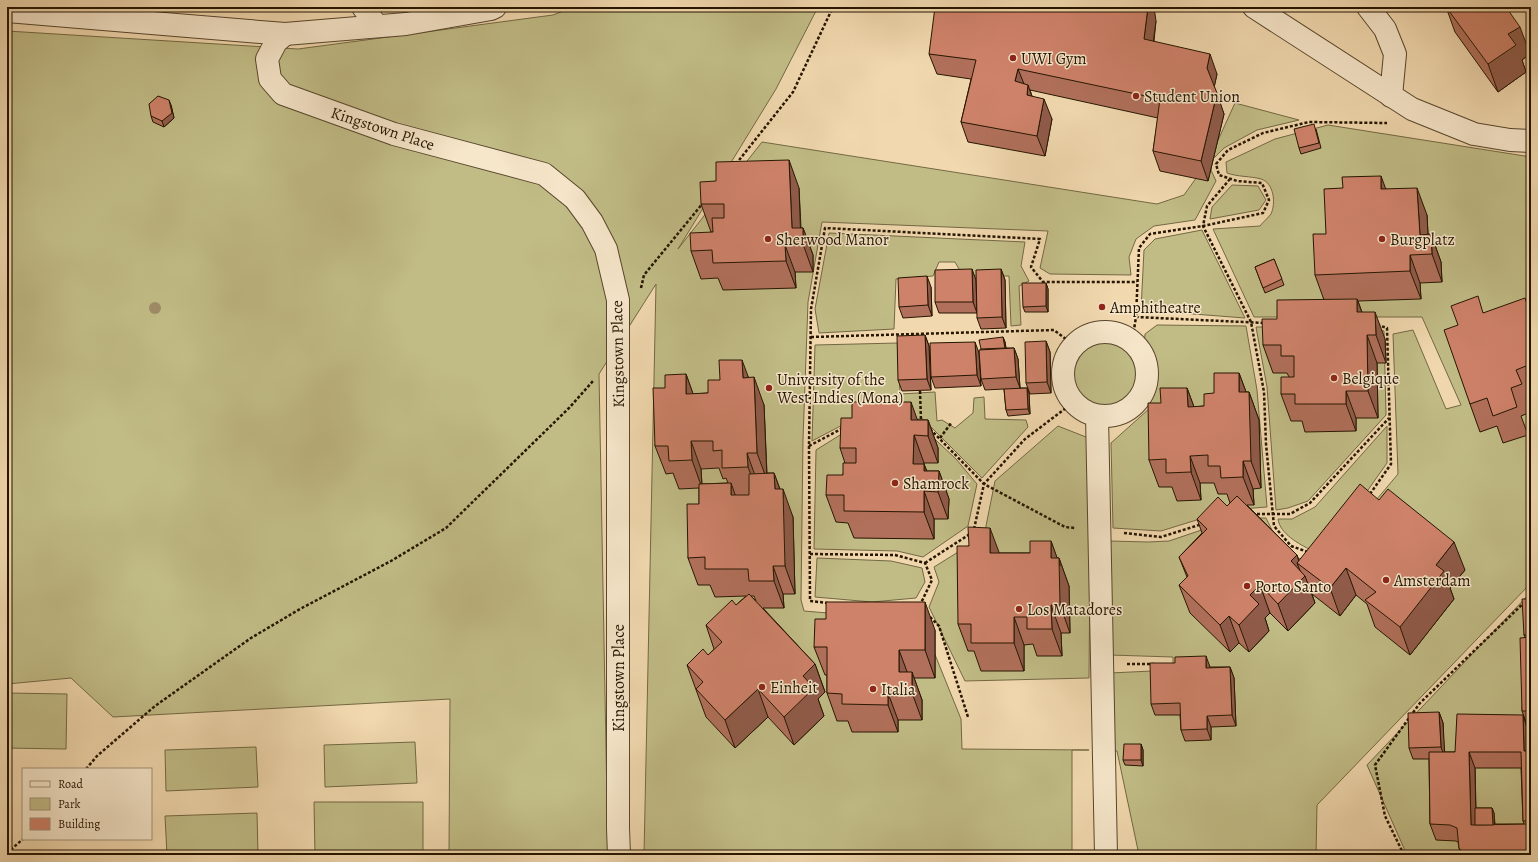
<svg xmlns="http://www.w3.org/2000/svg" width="1538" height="862" font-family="Alegreya,serif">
	<rect width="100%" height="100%" fill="#f1d8ae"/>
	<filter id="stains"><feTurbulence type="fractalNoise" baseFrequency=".005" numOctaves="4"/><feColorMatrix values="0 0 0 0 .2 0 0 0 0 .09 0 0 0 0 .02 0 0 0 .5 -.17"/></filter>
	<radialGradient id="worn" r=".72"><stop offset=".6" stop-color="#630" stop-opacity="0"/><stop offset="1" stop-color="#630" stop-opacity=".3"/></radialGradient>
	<!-- green -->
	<g fill="#c1bc86" stroke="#736843">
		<path d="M574 7H818L776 89 678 249 762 142 1157 204 1184 195 1209 160 1235 103 1299 120 1257 130 1224 148 1215 157 1210 160 1211 170 1216 181 1195 220 1154 226 1136 239 1129 257 1131 275 1050 274 1040 268 1048 231 822 222 808 302 803 439 801 600 804 611 863 616 917 610 961 719 962 749 1089 750H1072V855H644L656 284 599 374 608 855H449L450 699 113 717 71 678 7 684V31L298 49 553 15Z"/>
		<path d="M1328 125 1531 157V583L1317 805 1316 855H1139L1117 751H1112L1110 673 1173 670V657L1110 655V541L1148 542 1169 541 1237 518H1266L1283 552 1303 560 1329 556 1398 474 1393 334 1413 330 1446 409 1461 405 1422 317H1254L1213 229 1260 226C1263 222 1268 218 1271 214 1276 203 1274 183 1261 179 1250 176 1238 177 1227 173L1226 162 1275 139Z"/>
		<path d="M1232 185 1258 186 1266 200 1259 210 1210 219 1212 207Z"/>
		<path d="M1202 230 1245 318 1141 310 1144 250 1155 239Z"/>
		<path d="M829 233 1025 242 1021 266 1029 281 1019 286 1021 325 1011 326 1009 276H963L955 262H939L933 276 896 279 894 329 819 333 815 309Z"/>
		<path d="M1157 325 1246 326 1257 390 1267 507 1229 510 1161 531 1113 528 1111 443 1150 408 1153 363 1144 346 1145 334Z"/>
		<path d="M1256 327H1373L1384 331 1386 415 1308 501 1288 508 1276 510 1267 387Z"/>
		<circle cx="1105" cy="375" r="32"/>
		<path d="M898 343 900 394 935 392 937 421 942 420 955 428 973 413 974 398 984 397 985 419 1026 420 1028 427 982 478 923 419 852 420 812 441 815 345Z"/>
		<path d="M921 426 956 459 977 484 968 526 923 557 897 551 814 549 816 450 853 427Z"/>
		<path d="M1058 426 1091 439 1089 678 965 681 929 607 939 582 934 567 984 536 995 481Z"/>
		<path d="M1387 426V463L1332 541 1311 550C1299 544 1280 534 1278 519H1292L1315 507Z"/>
		<path d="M817 558 891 561 922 568 925 582 916 598 872 602 815 597Z"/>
		<path d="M1531 592V855H1407L1367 765Z"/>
		<path d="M7 693 67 694 66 749 7 748Z"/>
		<path d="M415 742 417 783 325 787 324 745Z"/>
		<path d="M256 747 258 787 166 791 165 750Z"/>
		<path d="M314 802H423V855H315Z"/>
		<path d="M257 813 258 854 167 855 165 816Z"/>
	</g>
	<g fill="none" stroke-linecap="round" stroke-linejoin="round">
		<defs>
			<g id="minor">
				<path d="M363 7 377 26"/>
				<path d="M1254 7 1412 109 1474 134 1510 140 1531 141"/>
				<path d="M1368 7 1385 29 1395 54 1391 96"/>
				<path d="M7 11 285 34 406 24 491 9 495 7"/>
				<path d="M285 34 276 42 267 59 270 79 283 94 394 134 544 174 575 199 592 222 606 249 618 300V828L619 855"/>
				<circle cx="1105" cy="374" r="42"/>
				<path d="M1097 416 1106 855"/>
			</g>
		</defs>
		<!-- minor casing -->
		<use href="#minor" stroke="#58462c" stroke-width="24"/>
		<!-- path -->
		<g stroke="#251500" stroke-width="2.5" stroke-dasharray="3 2" stroke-linecap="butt">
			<path d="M736 164 793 92 833 7"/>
			<path d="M1230 179 1207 206 1203 226 1251 322 1264 392 1266 444 1274 526 1291 546 1308 552"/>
			<path d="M641 288 644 275 703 203"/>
			<path d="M1136 317 1139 248 1150 234 1203 226 1263 213 1269 200 1262 183 1237 181 1219 175 1216 164 1228 150 1263 133 1309 122 1387 123"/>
			<path d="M811 337 1054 330 1075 346"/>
			<path d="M1132 342 1136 317 1265 323"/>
			<path d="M920 391 921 421"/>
			<path d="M930 429 984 484 1065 527 1075 528"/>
			<path d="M940 438 952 422"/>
			<path d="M809 446 843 428"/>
			<path d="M1370 494 1391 464 1387 328 1378 325"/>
			<path d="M1252 514H1290L1310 503 1389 418"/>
			<path d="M974 529 984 484 1025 439 1074 402"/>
			<path d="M1124 533 1161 537 1202 524"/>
			<path d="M810 554 895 555 925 563 932 580 921 603"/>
			<path d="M925 563 970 534"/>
			<path d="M828 603 810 601 809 446 811 309 825 228 1040 239 1031 267 1043 282H1137"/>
			<path d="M930 617 939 626 968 717"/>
			<path d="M1127 664H1154"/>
			<path d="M86 769 97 756 155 706 251 638 300 609 391 561 446 528 569 408 593 381"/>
			<path d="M7 853 23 839"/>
			<path d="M1404 855 1385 816 1375 765 1420 703 1531 596"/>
		</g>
		<!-- minor -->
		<use href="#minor" stroke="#f6e6ca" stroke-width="22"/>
	</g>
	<!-- trees -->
	<circle fill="#9f8d68" cx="155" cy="308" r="6"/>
	<!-- wall -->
	<g fill="#b1705b" stroke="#251500" fill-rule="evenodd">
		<path d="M1446 7H1506L1530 54 1522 60 1526 72 1498 92 1455 32Z"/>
		<path d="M1156 21 1154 41 1217 74 1214 87 1224 114 1208 181 1160 171 1153 151 1158 118 1030 90 1032 96 1052 119 1045 156 968 142 961 122 971 79 937 74 929 54Z"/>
		<path d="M171 105 174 118 164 127 153 122 151 116Z"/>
		<path d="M1316 129 1321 148 1301 154 1299 148Z"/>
		<path d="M799 188 801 228H803L813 255V272H795L796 288 723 290 718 278 701 279 691 251 713 232H711L701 204Z"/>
		<path d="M1386 189 1427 215 1428 234H1431L1441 262 1442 282 1420 283 1421 299 1358 301 1362 312 1385 339 1386 363H1377L1378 418H1356V431L1305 432 1302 421H1291L1281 394 1289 377 1287 373H1273L1263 345 1277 319 1324 300 1315 275 1326 234Z"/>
		<path d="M1274 259 1284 285 1265 293 1255 267Z"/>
		<path d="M1001 269 1005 280 1006 328 981 329 977 318Z"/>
		<path d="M976 280 977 313H939L935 302Z"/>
		<path d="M1046 283 1048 289V312H1025L1023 307Z"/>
		<path d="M931 287 932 316 903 318 899 307Z"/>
		<path d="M1531 312V395L1526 397 1531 410V412L1521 416 1528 435 1503 443 1497 426 1480 432 1470 404 1458 325 1484 313Z"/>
		<path d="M925 335 929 346 931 390 902 391 898 380Z"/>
		<path d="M1003 337 1005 342 1006 348H1014L1018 359 1020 388H1027L1029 393 1030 414 1008 416 1006 410 1004 389 985 390 981 379 979 359 981 386 935 388 931 377 979 352 981 349Z"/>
		<path d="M1046 341 1050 352 1051 393 1030 394 1026 383Z"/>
		<path d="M1239 373 1246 392H1249L1259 420 1261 488 1253 489 1254 505H1247L1297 555 1299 561 1465 570 1450 588 1454 599 1410 655 1375 627 1367 604 1356 595 1340 616 1312 594 1315 603 1288 631 1270 613 1265 618 1269 631 1249 652 1239 643 1230 652 1190 613 1179 585 1187 577 1179 557 1202 533 1197 519 1227 506 1230 503 1227 494H1218L1214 483H1200L1201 500 1177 501 1172 487H1159L1149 460 1161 403 1187 388 1194 407 1204 406Z"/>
		<path d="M686 374 693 394 708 393 720 380 749 377 764 405 767 473H774L780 489 793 517 795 594H783L784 608H763L815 664 825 692 818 699 824 716 794 745 768 717 735 748 706 717 687 665 708 655 714 649 706 625 736 605 746 596 715 597 710 585H698L688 558 699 504V488L679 489 673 473 666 474 655 446 665 388ZM719 468 723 479 726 478 728 483 702 484 701 469ZM751 596H754L756 601Z"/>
		<path d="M917 420H928L938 448V463H924V464L927 471H939L949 499 948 519H934V539L854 538 848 523 836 522 826 495 843 475 845 463 840 448Z"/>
		<path d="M1051 541 1057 558H1059L1069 586 1070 633H1061L1062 656H1037L1033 644 1024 645V671H981L974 651H968L958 624 999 553H1030Z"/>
		<path d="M1531 599V727H1528L1522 711 1525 637 1524 635Z"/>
		<path d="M935 630V678H914L922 700V720H898V732H852L848 721H837L827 693V675H825L814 647Z"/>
		<path d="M1210 667H1230L1234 678 1236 726 1211 727V740L1185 741 1181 730 1180 715H1155L1151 704Z"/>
		<path d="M1439 712 1443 723 1444 752H1455L1523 715 1528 731 1529 751H1531V855H1461L1459 848 1458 842 1456 841 1436 840 1430 824 1429 759H1413L1409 748ZM1475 768H1521L1523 821 1524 824H1495L1494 813 1492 808H1476Z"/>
		<path d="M1141 744 1143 750V766L1125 765 1123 760Z"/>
	</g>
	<!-- shaded-wall -->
	<g fill="#905b4a" stroke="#251500">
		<path d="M1148 7H1154L1156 21 1151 59 1144 39Z"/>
		<path d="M1520 27 1530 54 1522 60 1526 72 1498 92 1488 64 1508 34Z"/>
		<path d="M1210 54 1217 74 1214 88 1207 68Z"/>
		<path d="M1018 69 1026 89 1015 81Z"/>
		<path d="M1028 85 1035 105 1027 95Z"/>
		<path d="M1217 93 1224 114 1208 181 1201 161Z"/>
		<path d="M1044 99 1052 119 1045 156 1037 136Z"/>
		<path d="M169 100 171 105 174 118 164 127 162 121Z"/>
		<path d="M789 160 799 188 801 244 792 228Z"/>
		<path d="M1381 176 1391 203 1381 189Z"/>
		<path d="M1417 188 1427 215 1429 254 1420 235Z"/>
		<path d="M803 228 813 255V272L803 244Z"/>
		<path d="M1431 234 1441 262 1442 282 1432 254Z"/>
		<path d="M785 245 795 272 796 288 786 261Z"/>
		<path d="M1410 255 1420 283 1421 299 1410 271Z"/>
		<path d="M972 269 976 280 977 313 973 302Z"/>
		<path d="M1001 269 1005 280 1006 328 1002 317Z"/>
		<path d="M927 276 931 287 932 316 928 305Z"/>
		<path d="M1046 283 1048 289V312L1046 306Z"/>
		<path d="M1357 299 1367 327 1357 312Z"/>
		<path d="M1375 312 1385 339 1386 363 1376 335Z"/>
		<path d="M925 335 929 346 931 390 927 379Z"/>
		<path d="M1367 335 1377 363 1378 418 1368 391Z"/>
		<path d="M1003 337 1005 342 1007 355 1005 350Z"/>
		<path d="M1046 341 1050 352 1051 393 1047 382Z"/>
		<path d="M975 342 979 353 981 386 977 375Z"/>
		<path d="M1014 348 1018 359 1020 388 1016 377Z"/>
		<path d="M742 360 752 387 743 378Z"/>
		<path d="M1239 373 1249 400V392L1259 420 1261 488 1251 461 1239 392Z"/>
		<path d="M686 374 696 402 686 394Z"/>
		<path d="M754 377 764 405 767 480 757 453Z"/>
		<path d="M1027 388 1029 393 1030 414 1028 409Z"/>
		<path d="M1187 388 1197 415 1188 407Z"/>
		<path d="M1346 391 1356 418V431L1346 404Z"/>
		<path d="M911 402 921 430 911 420Z"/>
		<path d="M928 420 938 448V463L928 436Z"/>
		<path d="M914 435 924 463 923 491 913 464Z"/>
		<path d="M691 441 701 469 702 488 692 460Z"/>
		<path d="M747 453 757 481 758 494 748 467Z"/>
		<path d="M1190 456 1200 483 1201 500 1191 472Z"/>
		<path d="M1243 461 1253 489 1254 505 1243 477Z"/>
		<path d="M924 464 934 492 924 471Z"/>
		<path d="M939 471 949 499 948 519 938 492Z"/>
		<path d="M774 473 783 498V489L793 517 795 594 785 566 775 489Z"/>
		<path d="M731 483 741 511 731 495Z"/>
		<path d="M924 491 934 519V539L924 512Z"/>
		<path d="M990 528 1000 555 990 553Z"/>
		<path d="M1051 541 1060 566 1059 558 1069 586 1070 633 1060 605 1051 558Z"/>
		<path d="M1454 542 1465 570 1450 588 1454 599 1410 655 1400 627 1436 565Z"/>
		<path d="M1297 555 1300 565 1297 563 1303 578 1305 576 1315 603 1288 631 1278 604 1291 561Z"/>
		<path d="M773 566 783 594 784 608 774 581Z"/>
		<path d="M1346 568 1356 595 1340 616 1330 588Z"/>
		<path d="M1260 585 1270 613 1265 618 1269 631 1249 652 1239 625 1250 595Z"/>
		<path d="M925 602 935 630V678L925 650Z"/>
		<path d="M1051 605 1061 633 1062 656 1052 629Z"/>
		<path d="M1229 616 1239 643 1230 652 1220 625Z"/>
		<path d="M1014 617 1024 645V671L1014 643Z"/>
		<path d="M899 650 909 677 899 672Z"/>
		<path d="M1206 656 1210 667V679L1206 668Z"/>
		<path d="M815 664 825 692 818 699 824 716 794 745 784 717 803 676Z"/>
		<path d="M1230 667 1234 678 1236 726 1232 715Z"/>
		<path d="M912 672 922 700V720L912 693Z"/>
		<path d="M758 689 768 717 735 748 725 720Z"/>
		<path d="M888 693 898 720V732L888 705Z"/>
		<path d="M1439 712 1443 723 1445 758 1441 747Z"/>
		<path d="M1523 715 1528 731 1529 767 1524 751Z"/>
		<path d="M1207 716 1211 727V740L1207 729Z"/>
		<path d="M1141 744 1143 750V766L1141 760Z"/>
		<path d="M1469 752 1475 768 1476 826 1471 825Z"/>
		<path d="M1492 808 1494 813 1495 831 1493 825Z"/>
	</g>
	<!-- building -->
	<g fill="#ce826a" stroke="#251500">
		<path d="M935 7H1148L1144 39 1210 54 1207 68 1217 93 1201 161 1153 151 1160 99 1018 69 1015 81 1028 85 1027 95 1044 99 1037 136 961 122 976 60 929 54Z"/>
		<path d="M1446 7H1506L1520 27 1508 34 1516 45 1488 64Z"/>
		<path d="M158 96 169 100 172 113 162 121 151 116 149 104Z"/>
		<path d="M1314 124 1319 143 1299 148 1294 129Z"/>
		<path d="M789 160 792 228H803V244L785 245 786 261 713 263 712 250 691 251 690 233 713 232 712 218H724V204H701L700 182 716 181V162Z"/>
		<path d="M1381 176V189L1417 188 1420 235 1431 234 1432 254 1410 255V271L1315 275 1313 234H1326L1324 189 1343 188 1342 177Z"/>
		<path d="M1274 259 1282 279 1263 288 1255 267Z"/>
		<path d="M972 269 973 302H935V270Z"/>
		<path d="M1001 269 1002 317 977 318 976 270Z"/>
		<path d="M927 276 928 305 899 307 898 278Z"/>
		<path d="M1022 283H1046V306L1023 307Z"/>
		<path d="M1478 296 1483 313 1525 298 1530 313 1531 312V364L1516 370 1522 384 1511 388 1517 407 1493 416 1487 398 1470 404 1444 330 1458 325 1451 306Z"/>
		<path d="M1357 299V312H1375L1376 335H1367L1368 391H1346V404H1295V394H1281V377H1294V356H1281V345H1263L1262 319H1277V300Z"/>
		<path d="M925 335 927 379 898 380 897 336Z"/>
		<path d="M1003 337 1005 348 981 349 979 340Z"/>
		<path d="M1046 341 1047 382 1026 383 1025 342Z"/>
		<path d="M975 342 977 375 931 377 930 343Z"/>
		<path d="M1014 348 1016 377 981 379 979 350Z"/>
		<path d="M719 360H742L743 378 754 377 757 453H747L748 467 722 468V450L713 451V441H691L692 460 669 461 668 446H655L653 388H665V375L686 374V394L708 393V380H720Z"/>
		<path d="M1214 373H1239V392H1249L1251 461H1243V477L1221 478 1220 466H1208V455L1190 456 1191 472 1166 473V459L1149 460 1148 403H1161L1160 388H1187L1188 407 1204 406V394L1214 393Z"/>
		<path d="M1027 388 1028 409 1006 410 1004 389Z"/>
		<path d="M852 402H911V420H928V436L914 435 913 464H924V471H939L938 492 924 491V512L844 511V495H826L827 475H843V463H856V448H840L841 418H852Z"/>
		<path d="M774 473 775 489H783L785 566H773L774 581H749L748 569H705V557L688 558 687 504H699V484L731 483V495H749V474Z"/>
		<path d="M1360 484 1379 500 1388 489 1454 542 1436 565 1444 571 1400 627 1365 600 1376 592 1346 568 1330 588 1297 563Z"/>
		<path d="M1237 496 1297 555 1291 561 1305 576 1278 604 1260 585 1250 595 1259 604 1239 625 1229 616 1220 625 1179 585 1188 576 1179 557 1207 529 1197 519 1218 497 1227 506Z"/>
		<path d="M968 527 990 528V553H1030V541H1051V558H1059L1060 605H1051L1052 629H1027V617H1014V643H971V624H958L957 546H969Z"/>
		<path d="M749 594 815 664 803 676 814 688 784 717 758 689 725 720 696 689 703 682 687 665 703 649 708 655 722 642 706 625 732 600 736 605Z"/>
		<path d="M1522 599H1531V636L1524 635Z"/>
		<path d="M826 602H925V650H899V672H912V693H888V705L842 704V694L827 693V647H814L815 619H826Z"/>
		<path d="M1531 637V711H1522L1520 638Z"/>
		<path d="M1206 656V668L1230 667 1232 715 1207 716V729L1181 730 1180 703 1151 704 1150 663H1175V657Z"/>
		<path d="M1439 712 1441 747 1409 748 1408 713Z"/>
		<path d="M1457 714 1523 715 1524 751H1531V821H1523L1521 752H1469L1471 825 1531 824V855H1465L1459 848 1457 828 1450 825 1430 824 1429 752H1455Z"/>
		<path d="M1124 744H1141V760H1123Z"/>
		<path d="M1475 808H1492L1493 825H1475Z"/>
	</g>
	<!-- markers -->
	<g fill="#8f2418" stroke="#f6e6ca" stroke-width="1.5">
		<circle cx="1013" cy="58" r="4"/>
		<circle cx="1136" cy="96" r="4"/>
		<circle cx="768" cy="239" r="4"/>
		<circle cx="1382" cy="239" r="4"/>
		<circle cx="1102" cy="307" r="4"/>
		<circle cx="1334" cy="378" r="4"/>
		<circle cx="769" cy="388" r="4"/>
		<circle cx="895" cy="483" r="4"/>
		<circle cx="1386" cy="580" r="4"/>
		<circle cx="1247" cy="586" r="4"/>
		<circle cx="1019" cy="609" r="4"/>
		<circle cx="762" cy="687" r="4"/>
		<circle cx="873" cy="689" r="4"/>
	</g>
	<g text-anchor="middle" stroke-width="3" stroke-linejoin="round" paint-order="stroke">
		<!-- poi labels -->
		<g font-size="16" fill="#251500" stroke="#f6e6ca" text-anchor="start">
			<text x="1021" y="64">UWI Gym</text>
			<text x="1144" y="102">Student Union</text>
			<text x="776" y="245">Sherwood Manor</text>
			<text x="1390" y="245">Burgplatz</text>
			<text x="1110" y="313">Amphitheatre</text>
			<text x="1342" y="384">Belgique</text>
			<text x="777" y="385">University of the<tspan x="777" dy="18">West Indies (Mona)</tspan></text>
			<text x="903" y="489">Shamrock</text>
			<text x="1394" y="586">Amsterdam</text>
			<text x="1255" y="592">Porto Santo</text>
			<text x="1027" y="615">Los Matadores</text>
			<text x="770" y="693">Einheit</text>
			<text x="881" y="695">Italia</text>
		</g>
		<!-- street labels -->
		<g font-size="16" fill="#251500" stroke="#f6e6ca">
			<text transform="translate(383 128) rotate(18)" y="6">Kingstown Place</text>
			<text transform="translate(617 354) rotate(-91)" y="6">Kingstown Place</text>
			<text transform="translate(618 678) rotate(-90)" y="6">Kingstown Place</text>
		</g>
	</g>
	<!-- margin -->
	<rect width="1538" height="862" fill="none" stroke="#f1d8ae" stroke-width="24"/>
	<rect x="8" y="8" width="1522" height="846" fill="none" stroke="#251500" stroke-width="2"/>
	<rect x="12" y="12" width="1514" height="838" fill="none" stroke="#251500"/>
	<!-- legend -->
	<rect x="22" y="768" width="130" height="72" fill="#f6e6ca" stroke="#a29279"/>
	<rect x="30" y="781" width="20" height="6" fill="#f6e6ca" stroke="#a29279"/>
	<text x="58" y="788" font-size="12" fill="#251500">Road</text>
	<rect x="30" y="798" width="20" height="12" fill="#c1bc86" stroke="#a29279"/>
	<text x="58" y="808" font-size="12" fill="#251500">Park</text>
	<rect x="30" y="818" width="20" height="12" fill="#ce826a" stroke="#a29279"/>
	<text x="58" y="828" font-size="12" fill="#251500">Building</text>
	<rect width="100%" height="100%" filter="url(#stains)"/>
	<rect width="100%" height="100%" fill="url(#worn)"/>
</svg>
